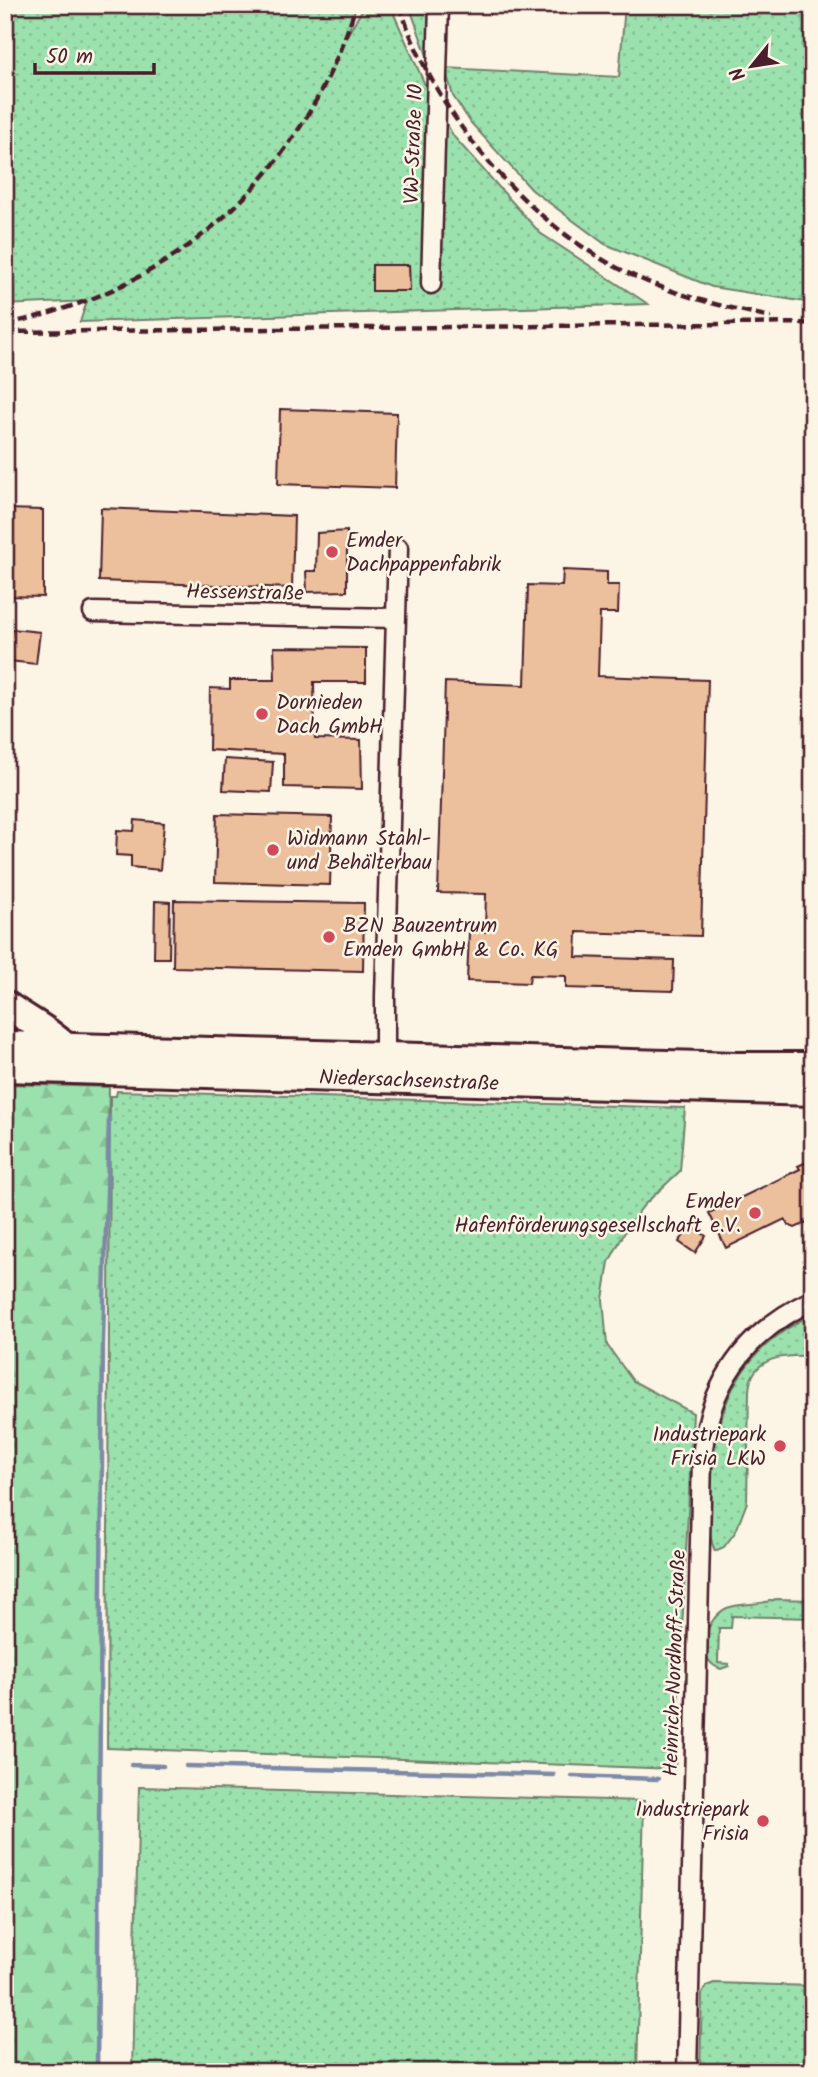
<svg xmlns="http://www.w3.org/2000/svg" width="818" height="2077" font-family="Kalam,sans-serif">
	<defs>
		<pattern id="grass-dots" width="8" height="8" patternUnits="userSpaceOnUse" patternTransform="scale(1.75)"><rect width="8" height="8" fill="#9be1ad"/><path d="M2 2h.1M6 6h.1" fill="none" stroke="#87c195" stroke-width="1.8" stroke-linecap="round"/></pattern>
		<pattern id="forest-firs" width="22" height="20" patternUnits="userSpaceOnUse" patternTransform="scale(1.75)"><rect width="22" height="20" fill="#9be1ad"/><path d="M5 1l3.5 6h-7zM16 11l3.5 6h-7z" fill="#87c195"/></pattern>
	</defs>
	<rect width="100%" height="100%" fill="#fcf5e5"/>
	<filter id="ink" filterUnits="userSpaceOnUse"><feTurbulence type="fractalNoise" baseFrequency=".0143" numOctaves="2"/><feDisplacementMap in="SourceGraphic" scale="14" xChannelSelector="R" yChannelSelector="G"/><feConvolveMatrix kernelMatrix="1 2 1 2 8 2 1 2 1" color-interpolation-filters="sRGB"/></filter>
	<g filter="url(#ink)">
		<!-- grass -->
		<g fill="url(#grass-dots)" stroke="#72806c" stroke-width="2">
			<path d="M5 5H356L348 34 365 5H390L425 85 454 137 540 233 648 304 80 322 87 301 5 305Z"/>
			<path d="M409 5H430L427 56Z"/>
			<path d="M625 5H813V303L712 287 605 244 532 190 471 123 453 96 445 68 619 77Z"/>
			<path d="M117 1091 685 1108 680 1171 644 1205 628 1226 609 1262 603 1299 607 1345 633 1381 693 1413 675 1769 107 1748 110 1096H116Z"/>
			<path d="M813 1314V1356C786 1355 751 1355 749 1391L747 1502 736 1531 724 1547 715 1551C706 1531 709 1509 711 1488 715 1406 737 1351 813 1314Z"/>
			<path d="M776 1599 813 1600V1618L732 1616 731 1628H719L718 1663 729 1664V1666L721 1669C693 1660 705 1618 727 1608 743 1602 760 1606 776 1599Z"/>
			<path d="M139 1787 644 1801 637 2072H132Z"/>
			<path d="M714 1983 813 1986V2072H700L702 1994 706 1986Z"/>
		</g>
		<!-- forest -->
		<path fill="url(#forest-firs)" stroke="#72806c" stroke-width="2" d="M5 1084 109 1087 103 1342 97 2072H5Z"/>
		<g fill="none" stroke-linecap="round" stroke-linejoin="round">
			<!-- stream -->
			<g stroke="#7b8aa7" stroke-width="4.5">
				<path d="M131 1765 163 1766"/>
				<path d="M186 1766 554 1775"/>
				<path d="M572 1776 658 1779"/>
				<path d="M97 2072 103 1342 109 1117"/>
			</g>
		</g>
		<!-- building -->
		<g fill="#ecc09c" stroke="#4a1f2b" stroke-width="2">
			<path d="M372 265H409L410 291H372Z"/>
			<path d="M280 409 397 413 395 488 278 484Z"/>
			<path d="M101 508 294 516 292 588 99 581Z"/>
			<path d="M5 509 43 510V597L5 596Z"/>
			<path d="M347 531V591L307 592 306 571H316L317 533Z"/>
			<path d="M563 570 607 572V585H619L618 613H600L598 676 708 680 701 936 577 932 576 957 674 960 673 991 566 988V976L530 975 529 983 467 981 469 932H485L486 894 438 893 445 682 525 685 528 585 562 586Z"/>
			<path d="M12 629 40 632 36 664 9 661Z"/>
			<path d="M274 647 366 648V682H314L315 739 361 740 362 789 284 787V754L209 750 210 688 230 689V680H275Z"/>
			<path d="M225 759 273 762 271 792 223 790Z"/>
			<path d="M217 814 332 817 330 885 215 882Z"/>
			<path d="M135 820 164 823 160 870 131 867V856L116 855 117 830 134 831Z"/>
			<path d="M174 900 364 903 363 971 173 967Z"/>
			<path d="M155 901 170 902 169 958H154Z"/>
			<path d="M813 1159V1220L795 1228 788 1225 785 1219 726 1248 709 1213 800 1169 798 1166Z"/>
			<path d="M691 1226 706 1236 695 1253 679 1242Z"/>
		</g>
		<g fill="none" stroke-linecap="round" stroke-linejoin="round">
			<defs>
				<g id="street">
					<path d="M431 284 439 5"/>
					<path d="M93 612 395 618"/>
					<path d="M385 1065V996L398 548"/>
					<path d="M687 2072 702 1459C708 1384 745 1332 813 1300"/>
				</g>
				<g id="secondary">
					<path d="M5 1004C27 1020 48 1029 67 1048"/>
					<path d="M5 1045 737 1066H813"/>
					<path d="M5 1068 813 1092"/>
				</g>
			</defs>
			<!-- street casing -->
			<use href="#street" stroke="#4a1f2b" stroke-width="23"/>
			<!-- secondary casing -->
			<use href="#secondary" stroke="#4a1f2b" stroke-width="32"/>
			<!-- street -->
			<use href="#street" stroke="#fcf5e5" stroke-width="18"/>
			<!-- secondary -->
			<use href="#secondary" stroke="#fcf5e5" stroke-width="26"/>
			<!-- rail -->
			<g stroke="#4a1f2b" stroke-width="4.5" stroke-dasharray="10 5" stroke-linecap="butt">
				<path d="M400 5C432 114 531 229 634 276 678 296 724 307 771 317"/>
				<path d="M5 324C178 290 305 173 356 5"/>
				<path d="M5 332 813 323"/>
			</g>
		</g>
	</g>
	<!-- markers -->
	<g fill="#d1495b" stroke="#fcf5e5" stroke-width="2.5">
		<circle cx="332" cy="552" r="7"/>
		<circle cx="262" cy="714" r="7"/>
		<circle cx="273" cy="850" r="7"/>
		<circle cx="329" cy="937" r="7"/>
		<circle cx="755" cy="1213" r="7"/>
		<circle cx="780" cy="1446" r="7"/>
		<circle cx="763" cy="1821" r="7"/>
	</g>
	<g text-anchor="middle" stroke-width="5" stroke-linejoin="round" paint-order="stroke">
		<!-- street labels -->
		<g font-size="21" fill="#4a1f2b" stroke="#fcf5e5">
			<text transform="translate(413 144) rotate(-88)" y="7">VW-Straße 10</text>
			<text transform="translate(245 592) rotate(1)" y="7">Hessenstraße</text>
			<text transform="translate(409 1080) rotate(2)" y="7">Niedersachsenstraße</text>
			<text transform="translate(674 1663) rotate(-88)" y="7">Heinrich-Nordhoff-Straße</text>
		</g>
		<!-- poi labels -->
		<g font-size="21" fill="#4a1f2b" stroke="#fcf5e5" text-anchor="start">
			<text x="346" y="547">Emder<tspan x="346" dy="24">Dachpappenfabrik</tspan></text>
			<text x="276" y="709">Dornieden<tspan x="276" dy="24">Dach GmbH</tspan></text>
			<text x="287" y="845">Widmann Stahl-<tspan x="287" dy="24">und Behälterbau</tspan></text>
			<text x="343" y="932">BZN Bauzentrum<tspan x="343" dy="24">Emden GmbH &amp; Co. KG</tspan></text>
			<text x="741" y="1208" text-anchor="end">Emder<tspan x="741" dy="24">Hafenförderungsgesellschaft e.V.</tspan></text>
			<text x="766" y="1441" text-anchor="end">Industriepark<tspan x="766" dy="24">Frisia LKW</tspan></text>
			<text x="749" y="1816" text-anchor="end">Industriepark<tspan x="749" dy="24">Frisia</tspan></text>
		</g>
	</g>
	<!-- margin -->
	<rect width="818" height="2077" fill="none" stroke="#fcf5e5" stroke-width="28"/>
	<rect x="14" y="14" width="790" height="2049" fill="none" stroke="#4a1f2b" stroke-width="2.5" filter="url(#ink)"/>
	<!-- north arrow -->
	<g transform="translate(752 66) rotate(240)" stroke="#fcf5e5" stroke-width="5" paint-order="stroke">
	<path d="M0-5L12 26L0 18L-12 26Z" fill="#4a1f2b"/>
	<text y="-10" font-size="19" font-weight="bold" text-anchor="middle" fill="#4a1f2b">N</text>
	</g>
	<!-- scale -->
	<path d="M35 63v10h119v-10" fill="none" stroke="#4a1f2b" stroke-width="3.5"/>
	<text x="46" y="63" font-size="21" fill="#4a1f2b" stroke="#fcf5e5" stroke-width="5" paint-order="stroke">50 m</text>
</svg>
